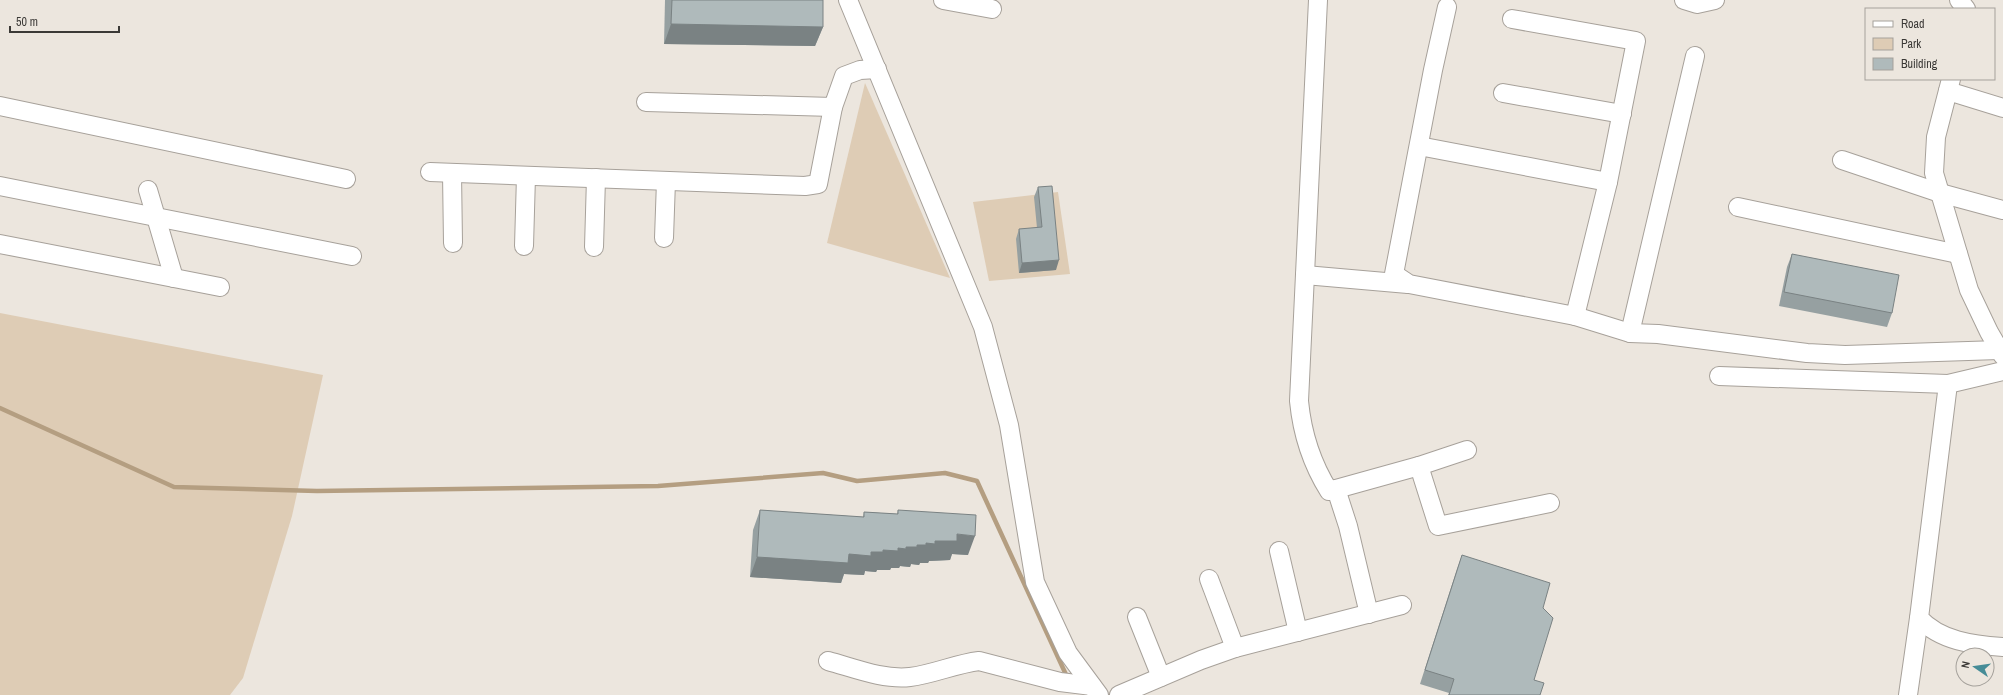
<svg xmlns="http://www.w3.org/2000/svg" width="2003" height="695" font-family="'Archivo Narrow',sans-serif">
	<rect width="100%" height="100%" fill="#ece6de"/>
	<!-- green -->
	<g fill="#deccb5">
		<path d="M865 83 950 278 827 243Z"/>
		<path d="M1058 192 1070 274 989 281 973 202Z"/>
		<path d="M0 313 323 375 292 516 243 678 230 695H0Z"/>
	</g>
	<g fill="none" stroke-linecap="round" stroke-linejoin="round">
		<!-- stream -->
		<path stroke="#b49e81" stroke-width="4.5" d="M0 408 174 487 317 491 658 486 823 473 857 481 945 473 977 481 1068 679"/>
		<defs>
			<g id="minor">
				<path d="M848 0 983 327 1009 425 1035 582 1068 653 1099 695"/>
				<path d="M943 0 992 9"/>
				<path d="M1318 0 1299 401C1302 432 1312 464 1329 491L1419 466 1467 450"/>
				<path d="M1684 0 1697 4 1715 0"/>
				<path d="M1959 0 1966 9"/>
				<path d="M1447 7 1433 70 1394 274 1409 284 1575 316 1630 333 1658 334 1807 353 1845 355 1999 350"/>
				<path d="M1512 19 1636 41 1608 182 1575 316"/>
				<path d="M1951 79 1936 137 1934 173 1969 290 1989 332 2003 356"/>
				<path d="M1948 91 2003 108"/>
				<path d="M1503 93 1622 114"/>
				<path d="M646 102 833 107 844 76 860 70 877 69"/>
				<path d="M0 106 346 179"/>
				<path d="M1419 146 1608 182"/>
				<path d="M1842 160 1940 193 2003 210"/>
				<path d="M430 172 805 186 818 184 833 107"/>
				<path d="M452 173 453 243"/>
				<path d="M0 186 352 256"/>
				<path d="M148 190 174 278"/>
				<path d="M1738 207 1958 254"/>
				<path d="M664 238 666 181"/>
				<path d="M0 244 220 287"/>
				<path d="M524 246 526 176"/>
				<path d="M594 247 596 178"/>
				<path d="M1305 275 1408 284"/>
				<path d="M1630 333 1695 56"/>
				<path d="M2003 371 1948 384 1919 618C1940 641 1973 645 2003 647"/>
				<path d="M1719 376 1948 384"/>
				<path d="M1419 466 1438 526 1550 503"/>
				<path d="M1336 489 1348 526 1369 614"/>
				<path d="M1279 551 1298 632"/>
				<path d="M1209 579 1235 648"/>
				<path d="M1137 617 1161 677"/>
				<path d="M828 661C854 668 883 680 910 677 934 674 955 664 979 661L1060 682 1092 686"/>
				<path d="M1119 695 1201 660 1235 648 1402 605"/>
				<path d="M1908 695 1919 618"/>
			</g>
		</defs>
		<!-- minor casing -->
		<use href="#minor" stroke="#a7a19a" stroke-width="20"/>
		<!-- minor -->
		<use href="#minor" stroke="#fff" stroke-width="18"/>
	</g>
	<!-- wall -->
	<g fill="#96a0a1">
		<path d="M665 0H823V27L815 46 664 44Z"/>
		<path d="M1038 187 1056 270 1019 273 1016 239 1019 229 1037 228 1034 197Z"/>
		<path d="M1792 254 1892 313 1887 327 1779 306 1787 267Z"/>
		<path d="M760 510 863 517 864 512 897 514 898 510 968 555 952 554 950 560 929 561 928 563H920L919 565 911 564 910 567 900 566 899 568H891L890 570H877L876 572 865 571 864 575 844 574 841 583 750 577 753 530Z"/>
		<path d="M1462 555 1543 608 1534 680 1540 695H1448L1449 693 1420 684 1457 569Z"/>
	</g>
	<!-- shaded-wall -->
	<g fill="#7a8283">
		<path d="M671 24 823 27 815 46 664 44Z"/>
		<path d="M1059 260 1056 270 1019 273 1022 263Z"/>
		<path d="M957 534 975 536 968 555 952 554 950 560 929 561 928 563H920L919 565 911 564 910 567 900 566 899 568H891L890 570H877L876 572 865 571 864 575 844 574 841 583 750 577 757 557 849 554 883 550 926 543Z"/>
	</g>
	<!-- building -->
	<g fill="#afbabb" stroke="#7a8283">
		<path d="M672 0H823V27L671 24Z"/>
		<path d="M1052 186 1059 260 1022 263 1019 229 1042 227 1038 187Z"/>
		<path d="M1792 254 1899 275 1892 313 1784 292Z"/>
		<path d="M760 510 864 517V512L898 514V510L976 515 975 536 957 534V541H935V544L926 543V545H917V547H906V549L898 548V551L883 550V552H871V556L849 554 848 563 757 557Z"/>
		<path d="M1462 555 1550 583 1543 608 1553 618 1534 680 1544 683 1540 695H1449L1454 679 1425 670Z"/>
	</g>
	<!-- legend -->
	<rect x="1865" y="8" width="130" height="72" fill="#ece6de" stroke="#a5a19b"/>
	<rect x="1873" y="21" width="20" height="6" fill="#ffffff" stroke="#a5a19b"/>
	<text x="1901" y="28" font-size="12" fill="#3b3936">Road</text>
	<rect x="1873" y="38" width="20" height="12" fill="#deccb5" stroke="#a5a19b"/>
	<text x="1901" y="48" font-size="12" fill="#3b3936">Park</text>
	<rect x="1873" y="58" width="20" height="12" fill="#afbabb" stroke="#a5a19b"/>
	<text x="1901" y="68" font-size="12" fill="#3b3936">Building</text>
	<!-- north arrow -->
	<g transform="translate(1975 667) rotate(283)"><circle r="19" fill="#ece6de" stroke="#a5a19b"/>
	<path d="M0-3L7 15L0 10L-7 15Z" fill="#468c97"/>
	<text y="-6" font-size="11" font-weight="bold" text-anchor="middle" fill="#3b3936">N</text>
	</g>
	<!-- scale -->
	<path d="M10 26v6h109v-6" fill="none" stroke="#3b3936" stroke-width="2"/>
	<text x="16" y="26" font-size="12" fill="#3b3936" stroke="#ece6de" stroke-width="3" paint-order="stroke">50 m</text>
</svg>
